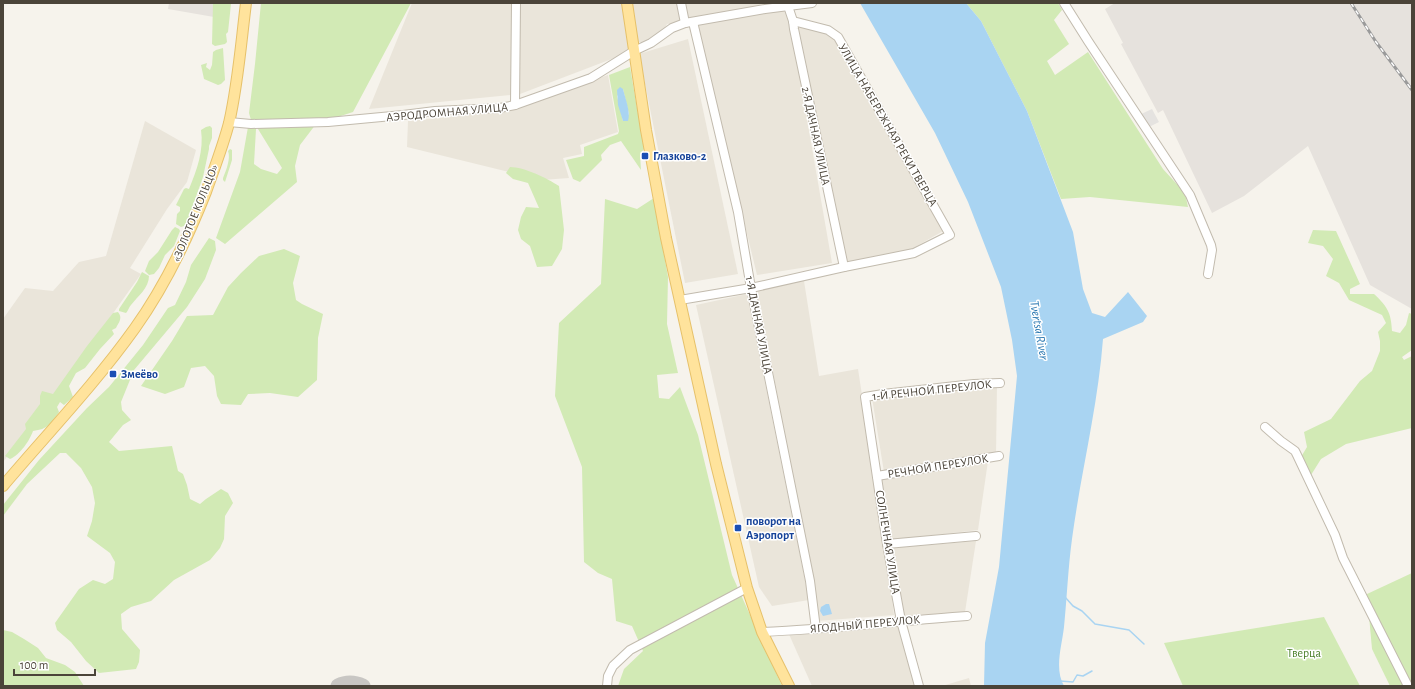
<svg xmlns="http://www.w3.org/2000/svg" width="1415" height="689" font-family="'Alegreya Sans',sans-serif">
	<rect width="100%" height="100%" fill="#f6f3ec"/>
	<!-- residential -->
	<g fill="#eae5da">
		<path d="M412 3H512L511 95 369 109Z"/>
		<path d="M518 3H622L630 52 520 94Z"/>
		<path d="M631 3H679L683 22 667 24 663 31 645 42H637Z"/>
		<path d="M684 3H760L761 8 688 20Z"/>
		<path d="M780 8 789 16 832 263 757 275 696 23Z"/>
		<path d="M797 25 825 31 833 37 945 230 908 251 845 264Z"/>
		<path d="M688 39 738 274 685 283 639 54Z"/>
		<path d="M608 75 618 132 580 145 582 154 563 158 569 178 542 180 407 147 408 121 508 111Z"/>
		<path d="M145 121 196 150 187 182 167 209 130 268 141 274 57 392 3 462V319L25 288 53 291 79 262 106 256Z"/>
		<path d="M804 281 819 376 858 369 886 552 894 615 817 621 814 587 757 288Z"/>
		<path d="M747 294 809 600 772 606 759 587 696 305Z"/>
		<path d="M997 385 996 455 884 472 872 398Z"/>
		<path d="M988 461 978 530 892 540 881 478Z"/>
		<path d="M976 541 965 612 903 616 892 548Z"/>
		<path d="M897 624 915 686H812L788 632Z"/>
		<path d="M969 678 971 686H942Z"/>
	</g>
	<!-- industrial -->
	<g fill="#e6e2dd">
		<path d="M169 3H214V17L168 9Z"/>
		<path d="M1115 3H1412V309L1370 285 1308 146 1244 196 1212 213 1163 110 1158 113 1121 44 1123 43 1105 9Z"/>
	</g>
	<!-- green -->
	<g fill="#d2eab5" fill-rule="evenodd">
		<path d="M213 3H233L231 4 228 32 226 34 227 42 225 44 215 46 212 44Z"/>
		<path d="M261 3H411L353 112 316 124 300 145 295 166 297 182 225 244 216 238 240 172 248 127 253 125 256 129 254 164 261 169 277 174 282 168 258 129 259 120H251L249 113 255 64Z"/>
		<path d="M966 3H1058L1062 10 1054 20 1069 44 1047 61 1055 75 1088 52 1163 169 1185 193 1188 207 1090 197 1061 199 1027 111 981 21Z"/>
		<path d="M223 48 225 80 221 84 218 85 204 79 201 65 207 63 206 67 210 70 212 65 213 52 216 50Z"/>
		<path d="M630 67 644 149 640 154 641 170 621 141 610 145 601 155 602 160 580 182 573 179 566 160 584 156V147L618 134 619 131 609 75ZM623 89 629 114 623 121 617 96Z"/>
		<path d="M210 126 212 128V138L209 146V149L203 177 187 222 184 226 181 227 176 224 177 214 180 211V207L176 205 184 189 186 188 189 189C197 170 204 150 201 130L206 127Z"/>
		<path d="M230 149 232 150V160L225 182 223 180V178C226 171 231 158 228 151Z"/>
		<path d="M510 167C524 167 547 178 559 186L564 230 562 249 552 266 537 267 530 246 521 239 518 230 521 217 526 207 539 208 528 183 513 179 506 173Z"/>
		<path d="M654 198 668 277 667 324 678 373 657 375 659 398 669 399 680 387 698 435 732 575 782 686H618L624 669 643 651 632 626 616 621 612 579 598 573 584 562 582 467 555 396 559 323 601 284 605 199 637 209Z"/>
		<path d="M175 227 179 229 180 231 174 246 165 255 159 268 154 274 149 275 145 271 149 261 158 252 172 230Z"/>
		<path d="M1313 230 1336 231 1360 284 1350 289V294H1374C1388 307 1391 313 1392 331L1400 333 1406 325 1409 313 1412 314V350L1402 357 1404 360 1412 356V428L1346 444 1321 459 1311 475 1301 457 1307 447 1304 432 1331 419 1360 381 1372 371 1380 351V341L1378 332 1386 323 1382 315 1349 300 1339 283 1326 276 1333 259 1323 246 1308 243Z"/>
		<path d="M209 238 215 241 216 250 205 279 187 307 134 370 121 402 122 410 131 420 123 425 109 442 119 451 172 446 178 471 183 474 187 485 190 499 200 504 206 499 221 489 228 493 233 503 225 516 224 539 220 548 210 560 174 580 151 601 131 607 121 614 122 629 140 650 139 662 136 669 99 673 86 661 71 642 57 630 55 623 79 589 93 580 105 584 113 579 115 562 110 553 87 536 92 521 95 503 92 487 81 468 66 453H60L27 484 3 516V505L39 460 87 408 109 387 143 345 168 308 175 305 186 282 191 265Z"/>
		<path d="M284 249 300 256 293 283 296 300 302 304 323 314 318 338 317 380 298 397 270 393 248 394 241 405 221 404 217 396 214 376 205 366 191 368 184 387 165 394 141 386 172 341 187 316 213 315 228 287 241 273 259 256Z"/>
		<path d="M142 272 149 276C149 288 138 296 131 305 129 307 128 311 126 313L119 311V309L137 282Z"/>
		<path d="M118 312C123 318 119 322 116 328L112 330 114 334 100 349 85 368 76 373 69 386 73 397 64 405 60 402 57 407 59 412C51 424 48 429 33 431 30 440 20 455 10 459L5 456 26 429 25 424 40 404V396L42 391 53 394 87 346 113 313Z"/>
		<path d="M1412 573V686H1390L1372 649 1367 594Z"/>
		<path d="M1324 617 1360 686H1183L1164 643Z"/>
		<path d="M3 630 12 632 24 639 38 648 46 658 65 665 75 672 84 686H3Z"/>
	</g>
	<!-- parking -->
	<path fill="#e5e3e0" d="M1152 109 1159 122 1145 129 1137 116Z"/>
	<!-- water -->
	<g fill="#a9d4f2">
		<path d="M860 3H966L981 21 1027 111 1073 232 1083 289 1092 313 1105 317 1128 292 1147 316 1143 322 1103 339C1098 406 1081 472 1072 539 1068 568 1067 598 1064 627 1062 645 1054 669 1064 686H984L985 643 999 567 1017 376 1012 340 1001 287 968 202 935 133Z"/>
		<path d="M620 87 623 89C625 98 631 112 628 121H623L618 105 617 90Z"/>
		<path d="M826 604H829L832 614 823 616 820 611 821 607Z"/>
	</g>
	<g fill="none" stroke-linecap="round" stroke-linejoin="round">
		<!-- stream -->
		<g stroke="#a9d4f2" stroke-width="1.5">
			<path d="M1065 597 1073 606 1082 611 1095 624 1129 630 1144 644"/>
			<path d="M1060 681 1073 682 1077 675 1083 676 1092 671"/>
		</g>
		<!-- taxiway -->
		<path stroke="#c8c6c3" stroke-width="15" d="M338 686C346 682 354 682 363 686"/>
		<defs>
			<g id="minor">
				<path d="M681 3 685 23"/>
				<path d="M1064 3 1088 41 1190 195 1211 245 1212 250 1208 274"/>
				<path d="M788 6 793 21 794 29 844 267"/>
				<path d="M693 22 738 212 751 288 810 581 816 629"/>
				<path d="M515 105 516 3"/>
				<path d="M229 122 251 124 328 122 403 115 435 111 500 108 515 105 591 78 634 51 651 43 672 28 685 23 765 9 812 3"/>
				<path d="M680 300 751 288 844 267 914 253 950 235 838 37 828 30 793 21"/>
				<path d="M1265 427 1281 441 1295 451 1297 455 1335 535 1343 558 1408 686"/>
				<path d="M877 476 999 456"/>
				<path d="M887 544 976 536"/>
				<path d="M762 632C831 629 899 621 967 616"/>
				<path d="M607 686 608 676 613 666 630 650 747 588"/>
				<path d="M919 686 901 621 887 544 865 397 883 394 974 384 1000 383"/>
			</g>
			<g id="major">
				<path d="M627 3 646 130 666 238 716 464 747 588 762 632 789 686"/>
				<path d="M3 486C47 434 95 384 135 328 165 286 187 240 206 192 214 169 223 146 229 123 238 84 241 43 246 3"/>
			</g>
		</defs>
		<!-- minor casing -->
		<use href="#minor" stroke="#c2bbae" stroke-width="10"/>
		<!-- major casing -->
		<use href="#major" stroke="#e6c16a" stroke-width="12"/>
		<!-- minor -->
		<use href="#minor" stroke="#fff" stroke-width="8"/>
		<!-- major -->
		<use href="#major" stroke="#ffe39c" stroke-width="10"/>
		<defs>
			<path id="rail" d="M1351 3 1376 42 1412 90"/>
		</defs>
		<!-- rail casing -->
		<use href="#rail" stroke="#9a9a9a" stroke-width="3"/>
		<!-- rail -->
		<use href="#rail" stroke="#fff" stroke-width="1.5" stroke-dasharray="4.5" stroke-linecap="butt"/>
	</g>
	<!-- markers -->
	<g fill="#1a4fb4" stroke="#fff" stroke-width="1.5">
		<rect x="641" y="152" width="8" height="8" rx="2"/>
		<rect x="109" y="370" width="8" height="8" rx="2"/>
		<rect x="734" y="524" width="8" height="8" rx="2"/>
	</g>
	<g text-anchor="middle" stroke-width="3" stroke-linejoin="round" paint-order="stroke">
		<!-- street labels -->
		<g font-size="12" fill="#4b4439" stroke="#fff">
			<text transform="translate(447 112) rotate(-5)" y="4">АЭРОДРОМНАЯ УЛИЦА</text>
			<text transform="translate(888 125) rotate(60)" y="4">УЛИЦА НАБЕРЕЖНАЯ РЕКИ ТВЕРЦА</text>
			<text transform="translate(816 136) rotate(78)" y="4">2-Я ДАЧНАЯ УЛИЦА</text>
			<text transform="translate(195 213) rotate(-68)" y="4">«ЗОЛОТОЕ КОЛЬЦО»</text>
			<text transform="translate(759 325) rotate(79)" y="4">1-Я ДАЧНАЯ УЛИЦА</text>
			<text transform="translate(932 390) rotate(-6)" y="4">1-Й РЕЧНОЙ ПЕРЕУЛОК</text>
			<text transform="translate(938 466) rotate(-9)" y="4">РЕЧНОЙ ПЕРЕУЛОК</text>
			<text transform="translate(888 542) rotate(81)" y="4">СОЛНЕЧНАЯ УЛИЦА</text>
			<text transform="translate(865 624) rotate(-5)" y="4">ЯГОДНЫЙ ПЕРЕУЛОК</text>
		</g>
		<!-- transit labels -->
		<g font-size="12" font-weight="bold" fill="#164399" stroke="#fff" text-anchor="start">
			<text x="653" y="160">Глазково-2</text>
			<text x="121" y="378">Змеёво</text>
			<text x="746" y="525">поворот на<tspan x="746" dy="14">Аэропорт</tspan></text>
		</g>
		<!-- park labels -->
		<g font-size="12" fill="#4a7f2a" stroke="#fff">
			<text x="1304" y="657">Тверца</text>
		</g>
		<!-- water labels -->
		<g font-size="13" font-style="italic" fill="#2e7ab2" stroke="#fff">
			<text transform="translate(1040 330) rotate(80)" y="5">Tvertsa River</text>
		</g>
	</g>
	<!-- border -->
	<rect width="1415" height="689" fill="none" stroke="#4b4439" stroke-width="8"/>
	<!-- scale -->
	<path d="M14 669v6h81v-6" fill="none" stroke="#4b4439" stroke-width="2"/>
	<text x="20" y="669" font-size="12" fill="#4b4439" stroke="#ffffff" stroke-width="3" paint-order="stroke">100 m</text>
</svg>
